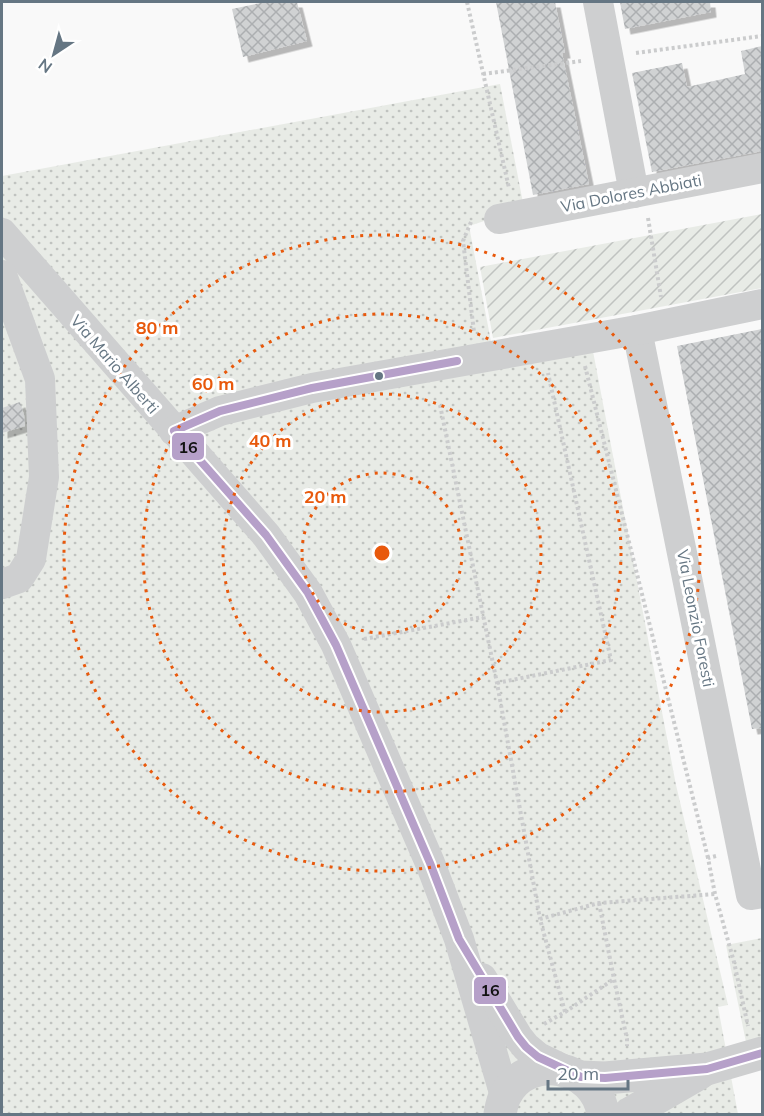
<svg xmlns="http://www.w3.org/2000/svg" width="764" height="1116" font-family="Mulish,sans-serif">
	<defs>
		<pattern id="park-dots" width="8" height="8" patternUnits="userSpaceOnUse" patternTransform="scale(1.5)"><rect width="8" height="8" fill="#e8ebe6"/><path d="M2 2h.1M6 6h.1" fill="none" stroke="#c0c3c0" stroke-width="1.8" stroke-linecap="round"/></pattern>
		<pattern id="garden-furrows" width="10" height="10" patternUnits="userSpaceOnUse" patternTransform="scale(1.5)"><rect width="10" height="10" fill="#e8ebe6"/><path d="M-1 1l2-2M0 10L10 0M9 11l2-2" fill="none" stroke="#c0c3c0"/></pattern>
		<pattern id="building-cross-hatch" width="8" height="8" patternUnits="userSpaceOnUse" patternTransform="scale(1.5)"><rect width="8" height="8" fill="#d0d2d3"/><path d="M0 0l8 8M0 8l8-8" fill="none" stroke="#acafb1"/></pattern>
		<filter id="shadow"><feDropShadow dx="5.5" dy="5.5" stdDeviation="0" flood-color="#0004"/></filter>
	</defs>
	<rect width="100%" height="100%" fill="#f9f9f9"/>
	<!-- park -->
	<g fill="url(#park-dots)">
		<path d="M500 84 524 208 469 226 496 368 592 346 676 785 728 1005 718 1007 738 1114H2V176Z"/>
		<path d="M762 938V1038L746 1042 726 945Z"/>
	</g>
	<!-- garden -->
	<path fill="url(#garden-furrows)" d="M762 214V288L493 338 480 267Z"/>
	<!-- building -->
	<g fill="url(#building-cross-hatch)" filter="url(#shadow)">
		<path d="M265 2H297L307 41 243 57 232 9Z"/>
		<path d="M496 2H555L565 53H562L589 184 533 195Z"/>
		<path d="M620 2H710L711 12 625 29Z"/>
		<path d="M762 46V151L652 172 632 73 682 63 687 87 745 74 741 51Z"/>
		<path d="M762 329V728L752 729 677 346Z"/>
		<path d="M20 402 24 415 25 426 2 433V408Z"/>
	</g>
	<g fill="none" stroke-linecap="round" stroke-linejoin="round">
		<!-- path -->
		<g stroke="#cbcccd" stroke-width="4" stroke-dasharray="3 3" stroke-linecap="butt">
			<path d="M467 2 509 188"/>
			<path d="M636 53 762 36"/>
			<path d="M483 74 581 61"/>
			<path d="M648 218 661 297"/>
			<path d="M471 222 463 241 474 332"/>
			<path d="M585 366 708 858"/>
			<path d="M440 405 497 683 540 919"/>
			<path d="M364 639 483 617"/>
			<path d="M497 683 611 660 548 373"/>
			<path d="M716 856 708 858 715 894 734 962 748 1026"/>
			<path d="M599 903 614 979"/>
			<path d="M565 1012 540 919 599 903 715 894"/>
			<path d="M544 1024 565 1012 614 979 627 1039V1046"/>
		</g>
		<!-- minor -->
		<g stroke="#cecfd0" stroke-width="30">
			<path d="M598 2 634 193"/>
			<path d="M499 219 762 168"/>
			<path d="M2 233 266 535 308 593 336 645 430 863 459 939 505 1096"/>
			<path d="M2 275 40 379 44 477 31 559 19 578 2 584"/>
			<path d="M637 330 751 895 762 893"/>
			<path d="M174 431 220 411 312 388 637 330 762 304"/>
			<path d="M482 978 518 1037 526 1047 538 1057 565 1070"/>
		</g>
		<!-- tertiary -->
		<g stroke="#cecfd0" stroke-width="33">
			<path d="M581 1077 605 1078 707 1069 762 1053"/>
			<path d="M500 1114C501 1109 502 1102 505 1096 528 1051 596 1065 603 1114"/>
			<path d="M629 1114 700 1073"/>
		</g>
		<defs>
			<path id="bus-1" d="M457 361 312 388 220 411 174 431 266 535 308 593 336 645 430 863 459 939 518 1037 526 1047 538 1057 581 1077 605 1078 707 1069 762 1053"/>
		</defs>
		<!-- bus-1 casing -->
		<use href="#bus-1" stroke="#fff" stroke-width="12"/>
		<!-- bus-1 -->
		<use href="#bus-1" stroke="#b6a0c9" stroke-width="8"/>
	</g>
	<!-- distance rings -->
	<g fill="none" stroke="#e8590c" stroke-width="3" stroke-dasharray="3 6">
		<circle cx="382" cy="553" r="80"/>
		<circle cx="382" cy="553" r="159"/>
		<circle cx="382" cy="553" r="239"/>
		<circle cx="382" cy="553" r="318"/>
	</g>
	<!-- markers -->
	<circle fill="#657683" stroke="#fff" stroke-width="2" cx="379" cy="376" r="5"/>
	<g text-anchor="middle" stroke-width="6" stroke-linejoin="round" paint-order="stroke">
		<!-- street labels -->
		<g font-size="16" fill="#657683" stroke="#fff">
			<text transform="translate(631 193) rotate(-11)" y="6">Via Dolores Abbiati</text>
			<text transform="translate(115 364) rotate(49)" y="6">Via Mario Alberti</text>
			<text transform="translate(696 618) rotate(79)" y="6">Via Leonzio Foresti</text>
		</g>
	</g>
	<circle cx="382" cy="553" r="9" fill="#e8590c" stroke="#fff" stroke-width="3"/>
	<g font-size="18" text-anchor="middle" font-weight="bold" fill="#e8590c" stroke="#fff" stroke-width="6" stroke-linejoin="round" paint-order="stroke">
		<text x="157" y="334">80 m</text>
		<text x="213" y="390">60 m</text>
		<text x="270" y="447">40 m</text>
		<text x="325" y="503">20 m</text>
	</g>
	<g stroke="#fff" stroke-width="2">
		<rect x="171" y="432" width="34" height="29" rx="6" fill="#b6a0c9"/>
		<rect x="473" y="976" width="34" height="29" rx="6" fill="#b6a0c9"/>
	</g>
	<g font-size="16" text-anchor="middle" font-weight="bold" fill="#111">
		<text x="188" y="453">16</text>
		<text x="490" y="996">16</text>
	</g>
	<!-- border -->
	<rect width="764" height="1116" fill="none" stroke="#657683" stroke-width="6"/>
	<!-- north arrow -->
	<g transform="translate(54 54) rotate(216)" stroke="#ffffff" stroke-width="4.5" paint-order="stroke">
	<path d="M0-4.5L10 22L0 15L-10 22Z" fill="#657683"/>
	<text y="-9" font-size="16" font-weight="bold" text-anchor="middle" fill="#657683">N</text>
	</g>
	<!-- scale -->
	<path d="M548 1080v9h80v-9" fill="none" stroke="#657683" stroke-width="3"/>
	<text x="557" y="1080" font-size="18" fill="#657683" stroke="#ffffff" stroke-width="4.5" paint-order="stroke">20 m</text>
</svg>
